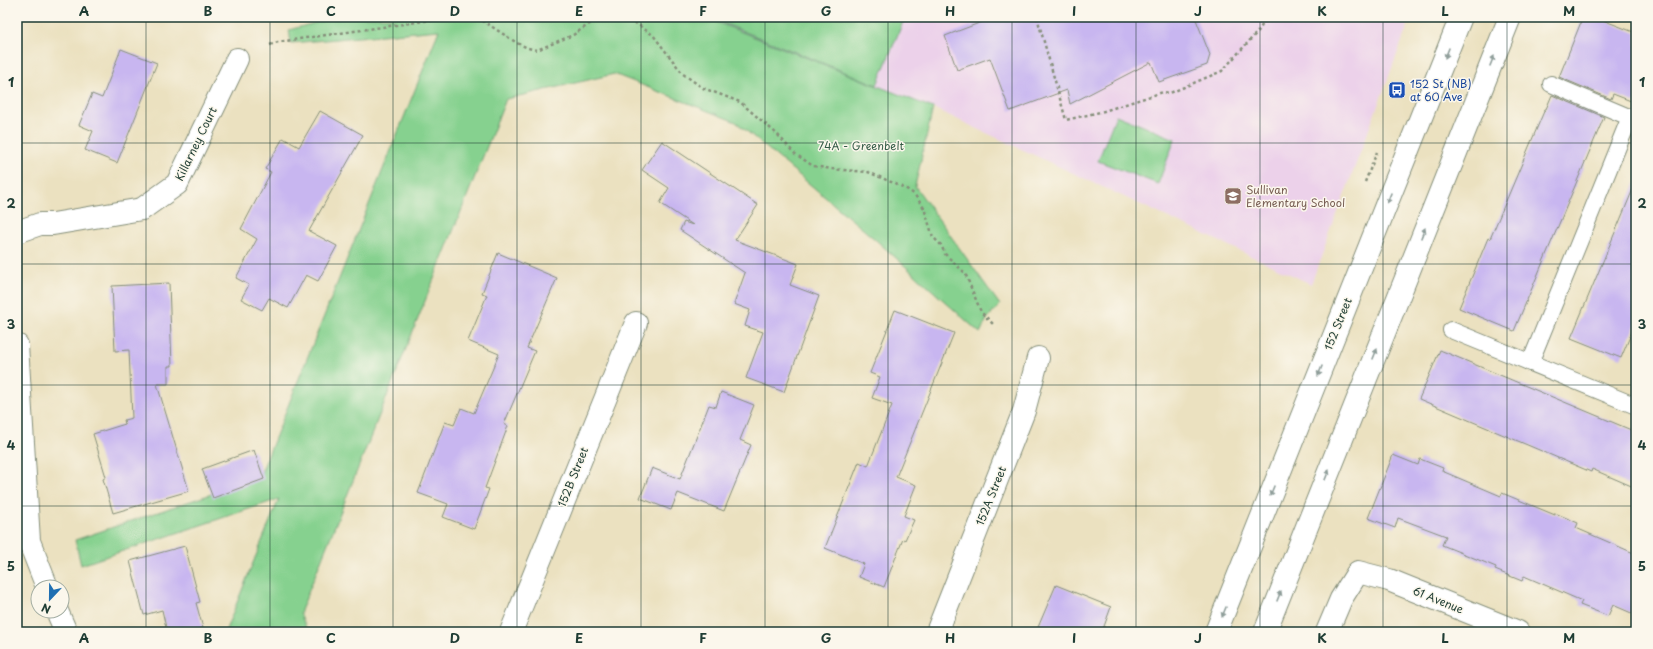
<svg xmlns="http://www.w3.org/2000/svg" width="1653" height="649" font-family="'Playpen Sans',sans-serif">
	<rect width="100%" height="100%" fill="#fbf7ec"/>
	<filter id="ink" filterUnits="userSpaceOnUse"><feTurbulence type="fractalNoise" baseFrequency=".025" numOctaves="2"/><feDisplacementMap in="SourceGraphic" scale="8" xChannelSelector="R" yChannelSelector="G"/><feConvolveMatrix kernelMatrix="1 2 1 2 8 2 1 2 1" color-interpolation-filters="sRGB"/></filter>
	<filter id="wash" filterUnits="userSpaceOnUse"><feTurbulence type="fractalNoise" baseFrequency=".012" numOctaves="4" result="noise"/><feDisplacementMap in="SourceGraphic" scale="16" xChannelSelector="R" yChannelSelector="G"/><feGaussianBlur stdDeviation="0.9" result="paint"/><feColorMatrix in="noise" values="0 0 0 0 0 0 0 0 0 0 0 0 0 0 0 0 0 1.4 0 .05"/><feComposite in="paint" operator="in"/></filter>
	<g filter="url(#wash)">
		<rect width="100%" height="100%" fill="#ebe1c0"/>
		<!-- built -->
		<path fill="#ecd1ea" d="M704 17H1411L1311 284 933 108Z"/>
		<!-- green -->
		<g fill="#86d18f" stroke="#528762">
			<path d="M336 17H704L933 108 915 186 1000 305 987 319 980 333 877 241 736 122 614 74 506 99 300 613 308 632H225L279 499 81 565 75 540 259 478 439 30 291 43 289 30Z"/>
			<path d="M708 17H905L877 85Z"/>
			<path d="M1116 115 1175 139 1158 184 1098 161Z"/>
		</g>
		<g id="blocks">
			<!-- building -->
			<g fill="#c8b6f0">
				<path d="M995 17H1195L1210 55 1207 65 1159 82 1151 62 1070 104 1067 90 1010 111 990 58 957 70 945 36Z"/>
				<path d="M1583 17H1595L1636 33V103L1613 94 1611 99 1559 77Z"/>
				<path d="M121 49 157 63 117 163 85 150 93 131 79 125 92 94 102 98Z"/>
				<path d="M1552 95 1604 117 1514 331 1459 308 1488 238 1490 239 1545 109H1546Z"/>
				<path d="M320 111 363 135 309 231 337 246 318 281 306 275 288 308 269 298 262 310 241 299 249 285 236 278 257 239 241 229 271 172 265 169 283 138 299 147Z"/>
				<path d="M662 141 758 205 735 240 798 264 790 285 819 296 784 392 746 378 763 332 745 326 750 310 734 304 745 273 680 230 684 222 693 225 660 203 669 188 642 170Z"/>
				<path d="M1636 182V322L1621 358 1571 338Z"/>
				<path d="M498 253 557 278 527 348 535 351 504 424 508 426 485 488 489 489 474 529 443 517 448 504 418 493 445 422 454 425 461 408 474 413 499 354 468 341 487 295 482 293Z"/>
				<path d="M169 283 172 366H168V384H157L189 491 113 513 103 479 106 477 93 434 125 424 124 420 132 418 129 350 115 351 112 286Z"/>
				<path d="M895 310 954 333 896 477 916 485 904 516 914 520 905 540 903 539 884 587 859 577 864 564 825 548 859 462 868 466 892 405 872 398 880 377 870 373Z"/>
				<path d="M1440 350 1636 432V488L1592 469 1591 472 1419 399Z"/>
				<path d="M721 392 754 405 740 440 751 445 724 511 678 493 671 510 640 498 652 468 680 479 709 405 716 407Z"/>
				<path d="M254 450 264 479 213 498 202 469Z"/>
				<path d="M1393 455 1418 465 1420 459 1443 468 1442 471 1501 496 1502 493 1555 515V513L1578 523 1576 528 1636 554V615L1613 605 1608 616 1580 605 1582 601 1524 576 1522 581 1495 570 1496 567 1442 545 1446 536 1398 518 1395 528 1368 518Z"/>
				<path d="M185 546 200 602 196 603 203 628 189 632H167L162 610 144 615 130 561Z"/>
				<path d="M1056 585 1111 607 1102 632H1036Z"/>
			</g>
		</g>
	</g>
	<g filter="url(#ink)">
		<use href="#blocks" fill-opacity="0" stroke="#858f7a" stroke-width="1"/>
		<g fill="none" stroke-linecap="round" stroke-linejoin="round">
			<defs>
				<g id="service">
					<path d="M1551 84 1636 120"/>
					<path d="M1451 330 1636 406"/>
					<path d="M1530 363 1630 117"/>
				</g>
				<g id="minor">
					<path d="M17 232 40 224H53L142 209 177 184 237 59"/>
					<path d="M17 345 29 541 47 587"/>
					<path d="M57 611 66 632"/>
					<path d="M511 632 636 323"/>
					<path d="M937 632 1024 411 1038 358"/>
					<path d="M1327 632 1341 599 1358 572 1389 580 1518 632"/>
				</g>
				<g id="secondary">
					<path d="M1216 632 1461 17"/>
					<path d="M1265 632 1510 17"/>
				</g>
			</defs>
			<!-- service casing -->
			<use href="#service" stroke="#858f7a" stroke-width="18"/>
			<!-- minor casing -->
			<use href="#minor" stroke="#858f7a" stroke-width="24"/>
			<!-- secondary casing -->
			<use href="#secondary" stroke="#858f7a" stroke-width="24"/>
			<!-- path -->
			<g stroke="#858f7a" stroke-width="2.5" stroke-dasharray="3 3" stroke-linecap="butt">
				<path d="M477 17 517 43 528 48 537 50 573 35 594 21 612 19H623L637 24 653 35 683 74 703 88 740 102 777 134 794 153 813 166 832 169 868 172 905 188 914 194 924 208 933 237 941 245 945 254 965 273 981 312 994 325"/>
				<path d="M1037 17 1066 120 1104 111 1163 92 1170 93 1222 71 1260 29 1266 17"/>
				<path d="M270 45 278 42 452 17"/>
				<path d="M1365 182 1377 152"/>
			</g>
			<!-- service -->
			<use href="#service" stroke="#fff" stroke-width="16"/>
			<!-- minor -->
			<use href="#minor" stroke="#fff" stroke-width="22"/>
			<!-- secondary -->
			<use href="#secondary" stroke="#fff" stroke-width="22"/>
		</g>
		<!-- one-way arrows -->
		<defs><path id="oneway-solid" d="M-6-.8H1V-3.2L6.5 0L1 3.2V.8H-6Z"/></defs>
		<g fill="#8f9e9a">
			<use href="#oneway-solid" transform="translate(1447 53) rotate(112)"/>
			<use href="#oneway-solid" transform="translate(1492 61) rotate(-68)"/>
			<use href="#oneway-solid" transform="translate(1389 198) rotate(112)"/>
			<use href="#oneway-solid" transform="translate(1423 233) rotate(-68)"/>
			<use href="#oneway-solid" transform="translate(1375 354) rotate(-68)"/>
			<use href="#oneway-solid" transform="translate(1320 371) rotate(112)"/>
			<use href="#oneway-solid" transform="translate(1327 475) rotate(-68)"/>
			<use href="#oneway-solid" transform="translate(1272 491) rotate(112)"/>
			<use href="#oneway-solid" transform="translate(1279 596) rotate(-68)"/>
			<use href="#oneway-solid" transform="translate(1224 612) rotate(112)"/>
		</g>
	</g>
	<!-- grid -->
	<path fill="none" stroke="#1f3d34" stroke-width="1" stroke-opacity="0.55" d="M146 17V632M270 17V632M393 17V632M517 17V632M641 17V632M765 17V632M888 17V632M1012 17V632M1136 17V632M1260 17V632M1383 17V632M1507 17V632M17 143H1636M17 264H1636M17 385H1636M17 506H1636"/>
	<!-- icons -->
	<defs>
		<symbol id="bus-square" viewBox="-11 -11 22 22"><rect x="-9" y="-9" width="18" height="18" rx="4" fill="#1a4fb4" stroke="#fbf7ec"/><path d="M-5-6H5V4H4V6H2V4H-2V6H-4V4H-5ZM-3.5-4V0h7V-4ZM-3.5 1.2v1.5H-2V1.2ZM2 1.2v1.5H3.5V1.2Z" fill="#fff"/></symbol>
		<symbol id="school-square" viewBox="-11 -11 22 22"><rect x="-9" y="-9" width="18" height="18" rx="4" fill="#8d6e63" stroke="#fbf7ec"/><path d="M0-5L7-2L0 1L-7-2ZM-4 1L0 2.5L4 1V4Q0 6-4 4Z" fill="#fff"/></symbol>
	</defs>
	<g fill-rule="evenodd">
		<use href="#bus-square" x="1387" y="80" width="20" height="20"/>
		<use href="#school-square" x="1223" y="186" width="20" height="20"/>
	</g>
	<g text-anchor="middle" stroke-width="3" stroke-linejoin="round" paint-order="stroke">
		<!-- transit labels -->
		<g font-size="11" fill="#164399" stroke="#fbf7ec" text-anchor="start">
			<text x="1410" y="88">152 St (NB)<tspan x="1410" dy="13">at 60 Ave</tspan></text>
		</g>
		<!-- street labels -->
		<g font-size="11" fill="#1f3d34" stroke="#fbf7ec">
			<text transform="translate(196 144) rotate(-64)" y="4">Killarney Court</text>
			<text transform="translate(1338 324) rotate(-68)" y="4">152 Street</text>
			<text transform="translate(573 477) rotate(-68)" y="4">152B Street</text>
			<text transform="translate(991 496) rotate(-68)" y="4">152A Street</text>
			<text transform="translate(1438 600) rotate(22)" y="4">61 Avenue</text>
		</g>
		<!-- park labels -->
		<g font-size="11" fill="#345b46" stroke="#fbf7ec">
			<text x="861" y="150">74A - Greenbelt</text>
		</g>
		<!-- education labels -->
		<g font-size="11" fill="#785e54" stroke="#fbf7ec" text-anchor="start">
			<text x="1246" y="194">Sullivan<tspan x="1246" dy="13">Elementary School</tspan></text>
		</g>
	</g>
	<!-- margin -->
	<rect width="1653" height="649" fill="none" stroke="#fbf7ec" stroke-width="44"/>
	<!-- north arrow -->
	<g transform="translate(50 599) rotate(202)"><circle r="19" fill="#fbf7ec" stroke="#a3ada2"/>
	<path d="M0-3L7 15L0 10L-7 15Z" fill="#1f6fb2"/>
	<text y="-6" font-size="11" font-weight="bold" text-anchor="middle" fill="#1f3d34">N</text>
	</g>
	<rect x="22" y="22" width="1609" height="605" fill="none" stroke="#1f3d34" stroke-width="1.5"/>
	<g font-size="13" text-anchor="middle" font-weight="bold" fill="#1f3d34">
		<text x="84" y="16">A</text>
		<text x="208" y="16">B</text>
		<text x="331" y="16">C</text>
		<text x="455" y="16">D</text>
		<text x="579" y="16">E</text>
		<text x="703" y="16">F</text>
		<text x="826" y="16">G</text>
		<text x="950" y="16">H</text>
		<text x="1074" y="16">I</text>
		<text x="1198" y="16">J</text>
		<text x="1322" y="16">K</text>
		<text x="1445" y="16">L</text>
		<text x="1569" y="16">M</text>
		<text x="11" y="87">1</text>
		<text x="1642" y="87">1</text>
		<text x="11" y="208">2</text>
		<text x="1642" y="208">2</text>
		<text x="11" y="329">3</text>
		<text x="1642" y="329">3</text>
		<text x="11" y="450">4</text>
		<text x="1642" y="450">4</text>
		<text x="11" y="571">5</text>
		<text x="1642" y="571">5</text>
		<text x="84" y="643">A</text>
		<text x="208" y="643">B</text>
		<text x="331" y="643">C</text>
		<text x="455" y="643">D</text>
		<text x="579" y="643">E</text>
		<text x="703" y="643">F</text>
		<text x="826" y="643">G</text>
		<text x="950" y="643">H</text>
		<text x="1074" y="643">I</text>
		<text x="1198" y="643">J</text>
		<text x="1322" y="643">K</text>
		<text x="1445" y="643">L</text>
		<text x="1569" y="643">M</text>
	</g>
</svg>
